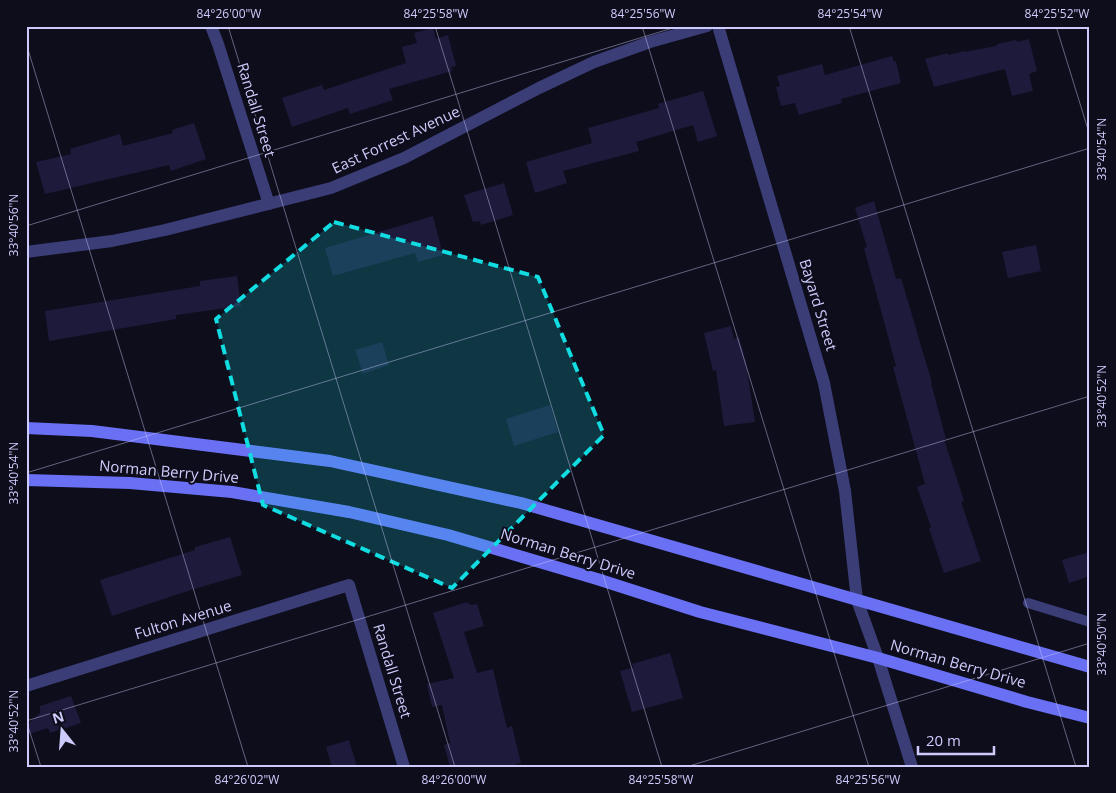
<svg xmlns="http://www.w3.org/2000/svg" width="1116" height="793" font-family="'Open Sans',sans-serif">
	<rect width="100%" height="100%" fill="#0e0d1c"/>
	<!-- building -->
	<g fill="#1e1a3b">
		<path d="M433 28 436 39 448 35 456 66 451 67 452 71 389 89 393 100 350 114 348 108 292 127 282 98 322 85 324 90 406 63 402 47 417 43 414 33Z"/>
		<path d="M1029 39 1037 71 1029 74 1033 91 1012 96 1005 69 934 87 925 59 948 53V55L965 51V52L996 46 997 44 1016 40 1017 42Z"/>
		<path d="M892 56 894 62 896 61 901 83 841 99 842 103 799 115 795 103 781 106 776 87 780 86 777 76 822 64 825 75Z"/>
		<path d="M703 91 717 136 698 142 693 125 636 142 639 151 563 171 567 183 535 193 526 162 592 143 588 128 659 108 658 104Z"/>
		<path d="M194 123 206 159 171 171 169 165 45 194 36 162 71 154 70 149 120 134 123 146 173 133 172 130Z"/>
		<path d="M504 183 513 215 481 225 480 221 473 222 464 195Z"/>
		<path d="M874 201 896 279 901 278 932 383H931L946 439H944L964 501 961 502 981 561 944 573 929 528 931 527 917 487 925 484 893 367 896 366 864 248 867 247 855 208Z"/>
		<path d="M433 216 443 255 418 262 415 253 333 276 325 248Z"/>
		<path d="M1036 245 1041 271 1008 278 1002 252Z"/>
		<path d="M237 276 241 306 176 315V319L49 341 45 311 200 286V281Z"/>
		<path d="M731 326 734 339 739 337 746 363 755 422 724 426 716 370 713 371 704 333Z"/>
		<path d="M382 342 389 365 363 374 355 350Z"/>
		<path d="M550 405 558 432 514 446 506 419Z"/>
		<path d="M230 537 242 575 191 590 112 616 100 580 195 550V547Z"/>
		<path d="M1090 552V576L1069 583 1062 560Z"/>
		<path d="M467 602 471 605 477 604 484 626 464 632 477 673 493 669 507 728 512 726 521 763 508 767H450L444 745 450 743 442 705 432 707 427 684 454 678 433 613Z"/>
		<path d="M670 653 683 698 632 712 620 671 633 668 632 664Z"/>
		<path d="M71 696 81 723 50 733 48 728 26 735V726L40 713V706Z"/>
		<path d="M349 740 357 767H332L326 747Z"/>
	</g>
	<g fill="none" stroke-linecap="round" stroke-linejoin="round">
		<!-- service -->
		<path stroke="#3b3d77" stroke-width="10" d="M1028 603 1090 622"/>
		<!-- minor -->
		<g stroke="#3b3d77" stroke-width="12">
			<path d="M211 26 218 44 269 204"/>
			<path d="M718 26 824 383 845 491 857 600 878 658 912 767"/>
			<path d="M26 252 112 241 165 230 331 188 404 158 539 88 594 62 650 42 707 26"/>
			<path d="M26 686 349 585 404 767"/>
		</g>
		<!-- secondary -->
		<g stroke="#6a70f4" stroke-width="12">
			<path d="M26 428 92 431 330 461 521 503 1090 667"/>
			<path d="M26 480 130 483 232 492 349 512 448 535 597 579 700 612 878 658 1027 702 1090 718"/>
		</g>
	</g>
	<!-- marked area -->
	<path fill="#11dce1" fill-opacity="0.2" stroke="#11dce1" stroke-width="4" stroke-dasharray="10 6" stroke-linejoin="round" d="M334 222 538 277 604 435 452 588 263 505 216 319Z"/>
	<!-- ticks -->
	<path fill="none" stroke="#cdcbfb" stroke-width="1" stroke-opacity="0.45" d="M228 26 455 767M435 26 662 767M642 26 869 767M849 26 1076 767M1056 26 1090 136M26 43 248 767M26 226 679 26M26 473 1090 148M26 720 41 767M26 721 1090 396M686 767 1090 643"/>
	<g text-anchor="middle" stroke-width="4" stroke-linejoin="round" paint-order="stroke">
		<!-- street labels -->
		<g font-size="15" fill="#cdcbfb" stroke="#0e0d1c">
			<text transform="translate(256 110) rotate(73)" y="5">Randall Street</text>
			<text transform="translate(396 140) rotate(-25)" y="5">East Forrest Avenue</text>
			<text transform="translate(818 305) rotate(73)" y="5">Bayard Street</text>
			<text transform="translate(169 472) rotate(5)" y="5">Norman Berry Drive</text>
			<text transform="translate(568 554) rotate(17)" y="5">Norman Berry Drive</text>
			<text transform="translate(183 620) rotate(-17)" y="5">Fulton Avenue</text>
			<text transform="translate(958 664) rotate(16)" y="5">Norman Berry Drive</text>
			<text transform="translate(392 671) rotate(73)" y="5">Randall Street</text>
		</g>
	</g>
	<!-- border -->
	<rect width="1116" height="793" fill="none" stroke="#0e0d1c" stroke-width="55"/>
	<!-- north arrow -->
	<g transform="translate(62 730) rotate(343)" stroke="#0e0d1c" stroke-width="4" paint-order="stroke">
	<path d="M0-4L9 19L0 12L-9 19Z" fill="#cdcbfb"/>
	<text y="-8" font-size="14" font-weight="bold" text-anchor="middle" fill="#cdcbfb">N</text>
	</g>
	<!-- scale -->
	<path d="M918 746v8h76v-8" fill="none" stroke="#cdcbfb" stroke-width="2.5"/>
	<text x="926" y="746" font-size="15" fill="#cdcbfb" stroke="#0e0d1c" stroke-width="4" paint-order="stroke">20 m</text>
	<rect x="28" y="28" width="1060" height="738" fill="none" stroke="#cdcbfb" stroke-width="2"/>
	<g font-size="12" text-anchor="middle" fill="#cdcbfb">
		<text x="229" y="18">84°26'00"W</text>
		<text x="436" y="18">84°25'58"W</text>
		<text x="643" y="18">84°25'56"W</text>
		<text x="850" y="18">84°25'54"W</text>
		<text x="1057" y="18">84°25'52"W</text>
		<text transform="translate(1102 149) rotate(-90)" y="4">33°40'54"N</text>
		<text transform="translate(14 225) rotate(-90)" y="4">33°40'56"N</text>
		<text transform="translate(1102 396) rotate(-90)" y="4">33°40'52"N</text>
		<text transform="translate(14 473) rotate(-90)" y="4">33°40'54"N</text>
		<text transform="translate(1102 644) rotate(-90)" y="4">33°40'50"N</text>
		<text transform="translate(14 721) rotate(-90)" y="4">33°40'52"N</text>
		<text x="247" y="784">84°26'02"W</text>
		<text x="454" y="784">84°26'00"W</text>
		<text x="661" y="784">84°25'58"W</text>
		<text x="868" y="784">84°25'56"W</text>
	</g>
</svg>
